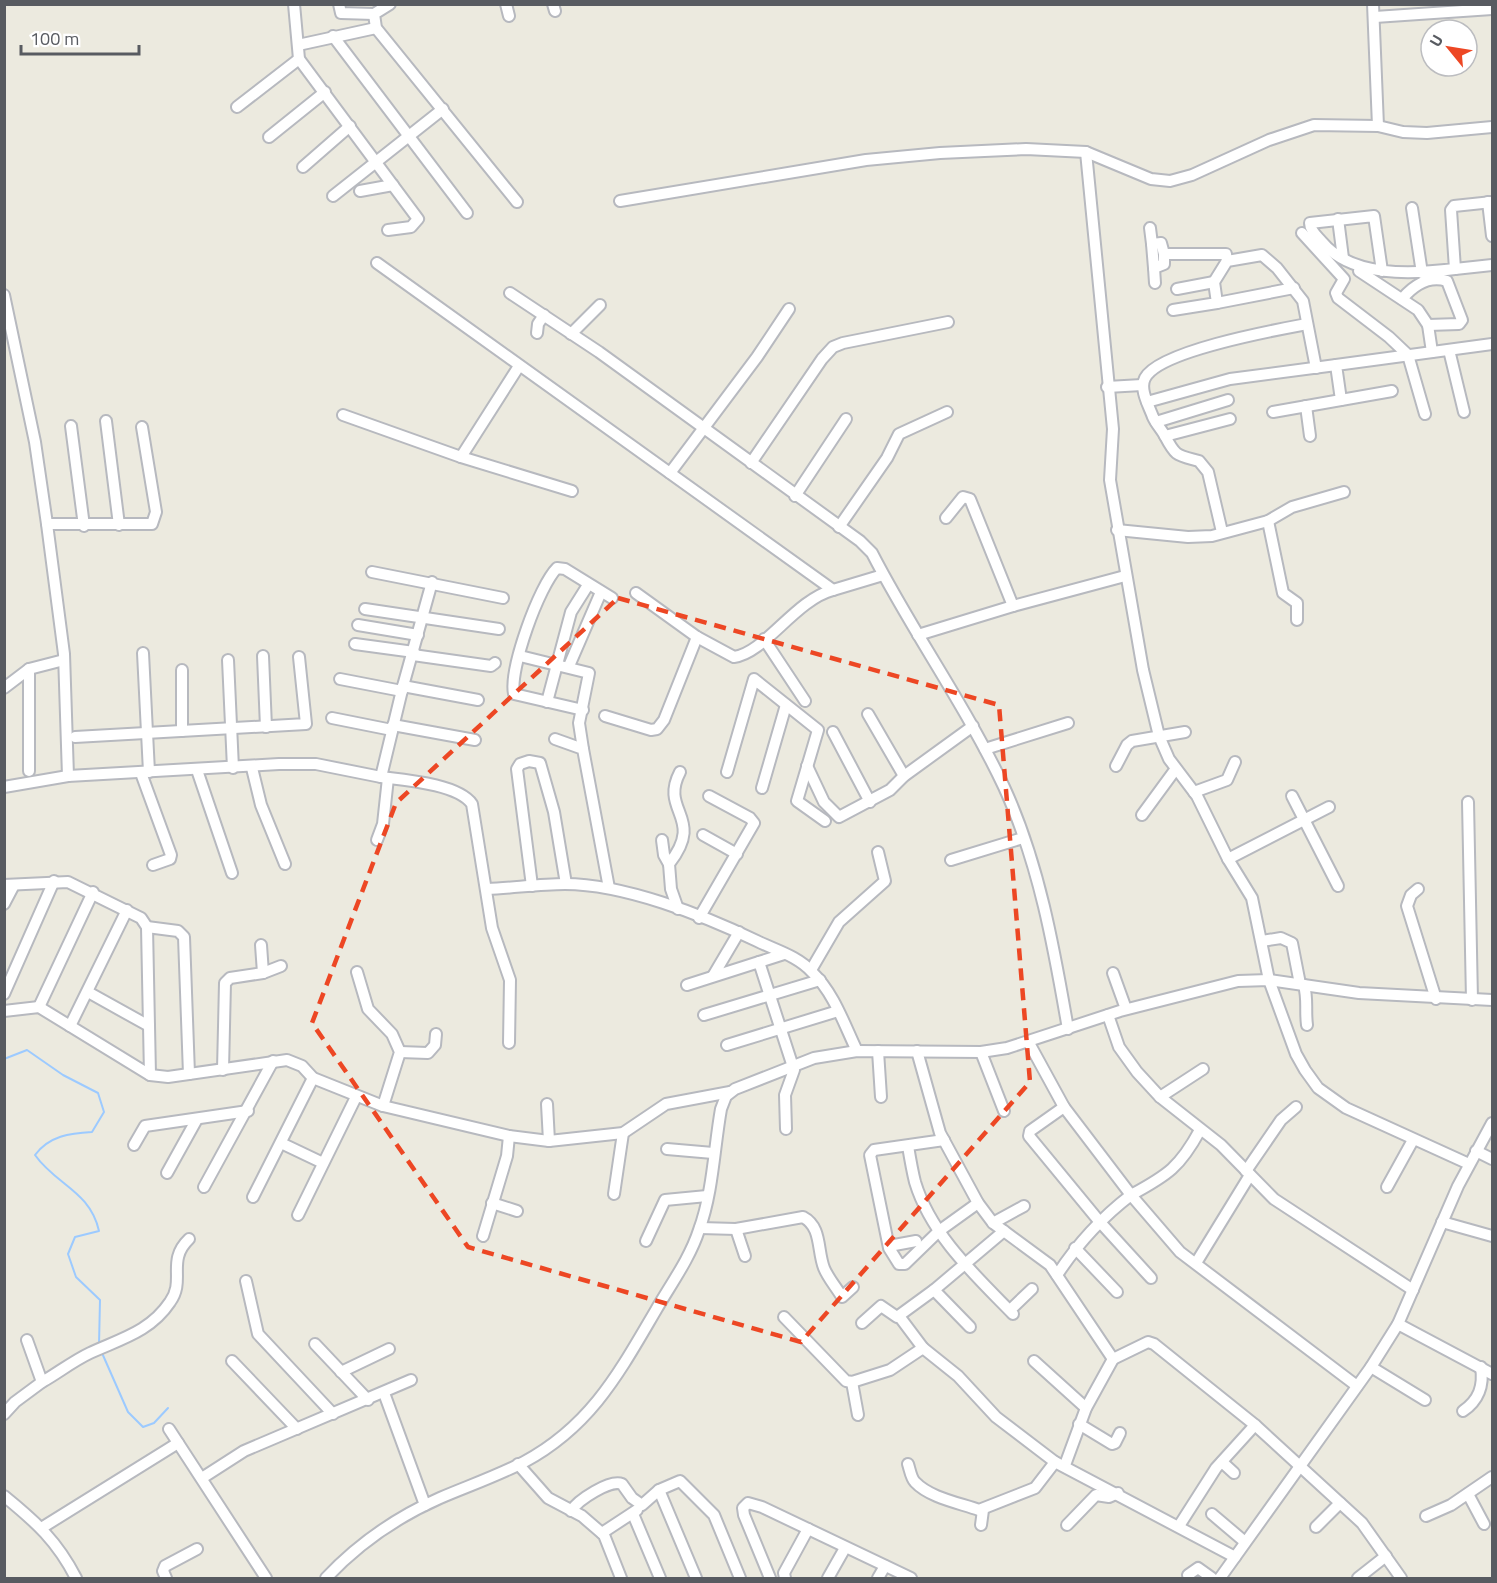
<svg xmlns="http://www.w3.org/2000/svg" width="1497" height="1583" font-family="'Titillium Web',sans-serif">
	<rect width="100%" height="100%" fill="#eceadf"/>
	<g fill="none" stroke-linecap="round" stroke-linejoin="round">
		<!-- stream -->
		<g stroke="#9ccaff" stroke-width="2">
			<path d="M4 1059 27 1050 63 1075 98 1093 104 1112 92 1132C70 1133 49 1136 35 1155 56 1185 90 1191 99 1231L75 1237 68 1254 76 1277 100 1300 99 1345"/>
			<path d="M102 1353 128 1412 143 1427 154 1423 168 1408"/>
		</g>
		<defs>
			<g id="minor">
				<path d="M294 4 299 59 418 219 411 227 388 230"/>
				<path d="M339 4 341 13 374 14"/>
				<path d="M390 4 374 14 376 28 517 202"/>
				<path d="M506 4 509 16"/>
				<path d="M553 4 555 11"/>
				<path d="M1373 4 1378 126"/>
				<path d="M1375 17 1492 9"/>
				<path d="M333 36 467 213"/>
				<path d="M298 45 376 28"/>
				<path d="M237 107 299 59"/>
				<path d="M269 137 325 92"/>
				<path d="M1086 152 1113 429 1110 480 1143 670 1159 736 1169 759 1197 796 1228 859 1252 898 1269 980 1296 1054 1305 1070 1318 1088 1346 1108 1469 1164"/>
				<path d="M303 167 350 126"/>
				<path d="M360 191 393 185"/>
				<path d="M333 196 443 109"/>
				<path d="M620 201 866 160 940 153 1026 149 1086 152 1151 179 1170 181 1192 175 1269 140 1314 125 1378 126 1403 132 1427 133 1492 127"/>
				<path d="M1488 202 1492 236"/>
				<path d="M1412 208 1422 273"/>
				<path d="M1338 219 1343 258"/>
				<path d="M1150 228 1152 244 1161 243 1164 254H1226L1227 261"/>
				<path d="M1302 233 1344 279 1336 293 1338 298 1389 337 1408 355 1425 414"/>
				<path d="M1152 244 1154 268"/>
				<path d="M377 263 833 590 883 575"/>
				<path d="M1455 269 1492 265"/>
				<path d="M1359 271 1418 310 1428 325 1432 352"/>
				<path d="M1382 271 1374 216 1310 223C1310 231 1317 236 1322 242 1352 278 1413 274 1455 269L1451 210 1454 206 1492 202"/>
				<path d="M1155 283 1154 268 1164 264V254"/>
				<path d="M1177 289 1214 282"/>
				<path d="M510 293 599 352 860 541 872 553C913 633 966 706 1004 787 1039 863 1054 948 1068 1029"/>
				<path d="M4 295 35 442 47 524"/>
				<path d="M1402 299C1413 286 1429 275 1447 281L1462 320 1459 324 1428 325"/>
				<path d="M1217 303 1294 288"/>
				<path d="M1173 310 1217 303 1214 282 1227 261 1262 255 1277 268 1303 301 1316 368"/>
				<path d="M537 333 538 324 544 315"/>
				<path d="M571 334 600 305"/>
				<path d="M1449 350 1464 412"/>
				<path d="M1107 387 1142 385"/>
				<path d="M1341 400 1392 391"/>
				<path d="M1147 402 1230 379 1336 365"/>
				<path d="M1306 406 1310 436"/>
				<path d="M1273 412 1341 400 1336 365 1492 344"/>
				<path d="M343 415 461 457 572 491"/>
				<path d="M106 421 119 525"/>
				<path d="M1156 422 1228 400"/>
				<path d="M71 426 84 526"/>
				<path d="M1165 436 1230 419"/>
				<path d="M461 457 519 366"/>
				<path d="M751 463 822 359 833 347 843 343 948 322"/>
				<path d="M670 473 757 357 789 309"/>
				<path d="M795 496 846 419"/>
				<path d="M946 518 963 497 970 499 1013 606"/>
				<path d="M1268 521 1283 593 1297 603V620"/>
				<path d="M839 527 887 458 899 434 947 412"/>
				<path d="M1117 530 1188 537 1212 536 1268 521 1292 507 1344 492"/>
				<path d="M1222 532 1208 472 1199 461C1177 455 1176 457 1165 436 1162 430 1156 424 1153 417 1149 406 1139 389 1145 378 1159 351 1275 330 1307 324"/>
				<path d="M372 572 503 598"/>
				<path d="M432 582 403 686 381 777C405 780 458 784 472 804L492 928 510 980 509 1043"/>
				<path d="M636 593 697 637 734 657C765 653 795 600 833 590"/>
				<path d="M365 609 499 629"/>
				<path d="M358 625 418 635"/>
				<path d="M918 635 1013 606 1125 576"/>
				<path d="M764 639 805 701"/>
				<path d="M355 644 414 652"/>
				<path d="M143 653 149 772"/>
				<path d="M413 655 491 666 495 663"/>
				<path d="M263 656 266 727"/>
				<path d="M520 656 589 673 579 723 583 749"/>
				<path d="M228 660 233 768"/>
				<path d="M569 666 601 592"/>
				<path d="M29 669V771"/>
				<path d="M182 670V731"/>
				<path d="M340 679 402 691"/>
				<path d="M403 686 478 700"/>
				<path d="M4 688 29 669 64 660"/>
				<path d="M547 702 571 612 588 585"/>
				<path d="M583 710 514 694C509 669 539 586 557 568L565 569 612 598"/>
				<path d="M868 714 904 776"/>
				<path d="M605 716 651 730 657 729 664 720 697 637"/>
				<path d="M332 718 392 730"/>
				<path d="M393 725 475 740"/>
				<path d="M833 732 870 802"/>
				<path d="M75 737 306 724 299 657"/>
				<path d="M555 739 583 749 609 888"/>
				<path d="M985 749 1068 723"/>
				<path d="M807 766 824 802 839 817 890 790 904 776 973 726"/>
				<path d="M1116 766 1127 745 1132 741 1185 732"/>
				<path d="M252 768 261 805 285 864"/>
				<path d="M197 770 232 873"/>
				<path d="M727 772 754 679 818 730 797 801 825 821"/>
				<path d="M141 773 171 855 170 859 153 865"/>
				<path d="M68 776 64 654 47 524H152L156 512 142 427"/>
				<path d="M4 787 68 776 279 764H316L381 777"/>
				<path d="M762 788 786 705"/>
				<path d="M1194 792 1227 780 1235 762"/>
				<path d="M1292 796 1338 886"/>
				<path d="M1468 802 1472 1000"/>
				<path d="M1142 815 1175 770"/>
				<path d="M703 835 737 854"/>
				<path d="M377 840 383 824 388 778"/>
				<path d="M662 840 664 855 669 864"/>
				<path d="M1228 859 1329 807"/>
				<path d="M951 860 1023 838"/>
				<path d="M4 885 68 882 141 918 147 927"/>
				<path d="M532 886 517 769 520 764 529 761 540 763 554 812 566 884"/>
				<path d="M487 889C513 888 539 884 565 884 624 884 703 915 757 941 775 950 798 956 812 972 834 993 844 1024 857 1051"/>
				<path d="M1418 889 1411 895 1407 906 1436 999"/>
				<path d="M4 904 14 885"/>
				<path d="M678 909 671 889 669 864C706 817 659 812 680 772"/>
				<path d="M699 918 754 823 750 818 709 796"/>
				<path d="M1262 941 1281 938 1292 943 1300 984"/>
				<path d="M759 962 784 954"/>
				<path d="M811 970 839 922 885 881 878 852"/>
				<path d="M357 972 368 1009 392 1034 400 1052 383 1106"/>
				<path d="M263 973 281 966"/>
				<path d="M1113 973 1126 1009"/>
				<path d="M713 976 739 932"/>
				<path d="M687 985 759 962 794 1070 785 1095 786 1129"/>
				<path d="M1304 985C1308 1000 1305 1010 1307 1025"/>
				<path d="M88 992 149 1026"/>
				<path d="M4 994 54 881"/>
				<path d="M39 1007 93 892"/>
				<path d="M4 1011 39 1007 150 1075 168 1077 287 1060 302 1066 313 1078 383 1106 509 1136 549 1141 623 1133 666 1104 730 1092"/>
				<path d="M704 1015 820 980"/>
				<path d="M1108 1015 1119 1047 1137 1072 1160 1097 1221 1145 1274 1199 1413 1290"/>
				<path d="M70 1026 127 910"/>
				<path d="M1029 1043 1064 1107 1131 1195C1168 1175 1180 1167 1200 1130"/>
				<path d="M727 1045 838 1011"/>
				<path d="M878 1051 881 1097"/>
				<path d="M917 1051 940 1133 978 1203 993 1223 1050 1265 1113 1359 1086 1408 1065 1465"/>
				<path d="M400 1052 428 1053 435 1045 436 1034"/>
				<path d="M981 1052 1004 1111"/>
				<path d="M223 1070 225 983 230 978 263 973 261 945"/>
				<path d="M150 1075 147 927 178 931 184 937 189 1074"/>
				<path d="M1160 1097 1203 1069"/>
				<path d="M547 1104 549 1141"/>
				<path d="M1064 1107 1030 1131 1029 1136 1099 1221 1151 1278"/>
				<path d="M944 1140 874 1150 870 1155 889 1248 899 1264H905L939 1231 978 1203"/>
				<path d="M281 1143 323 1163"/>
				<path d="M134 1145 145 1126 248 1111"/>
				<path d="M908 1146C910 1158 912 1170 915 1182 931 1235 975 1275 1013 1314"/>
				<path d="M667 1149 713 1153"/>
				<path d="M1476 1151 1492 1159"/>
				<path d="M1246 1171 1281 1120 1296 1107"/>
				<path d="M167 1173 197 1119"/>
				<path d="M204 1187 273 1061"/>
				<path d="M1387 1187 1413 1140"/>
				<path d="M614 1194 623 1133"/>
				<path d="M253 1197 313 1078"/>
				<path d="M492 1203 517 1211"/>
				<path d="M298 1215 356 1097"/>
				<path d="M1442 1222 1492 1236"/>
				<path d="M993 1223 1024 1206"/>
				<path d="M700 1228 736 1229 803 1217C822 1227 817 1250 824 1268 828 1278 836 1287 842 1297L853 1287"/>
				<path d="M736 1229 745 1256"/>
				<path d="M483 1236 507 1156 509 1136"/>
				<path d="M646 1241 665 1200 707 1196"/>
				<path d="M889 1246 916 1241"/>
				<path d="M1075 1248 1117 1292"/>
				<path d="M1196 1263 1250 1175"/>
				<path d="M1057 1275C1078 1243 1101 1218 1131 1195L1180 1252 1357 1386"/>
				<path d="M246 1281 258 1334 333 1414"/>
				<path d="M1010 1310 1032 1289"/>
				<path d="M899 1316 923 1348"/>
				<path d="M784 1317 846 1381 852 1382 890 1370 923 1348 958 1376 996 1417 1055 1462 1235 1557"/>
				<path d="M862 1323 881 1306 897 1317 934 1290"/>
				<path d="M1398 1324 1492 1374"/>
				<path d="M970 1327 934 1290 1004 1231"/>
				<path d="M315 1344 368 1400"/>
				<path d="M1113 1359 1148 1342 1154 1344 1255 1425 1362 1523 1401 1578"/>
				<path d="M232 1361 297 1429"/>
				<path d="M1034 1361 1086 1408"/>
				<path d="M1371 1367 1425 1400"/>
				<path d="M341 1372 389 1349"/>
				<path d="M42 1382C58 1373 73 1361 90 1353 120 1339 150 1332 170 1302 186 1280 166 1261 189 1239"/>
				<path d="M852 1382 858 1415"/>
				<path d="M384 1393 425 1505"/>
				<path d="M1463 1411C1479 1400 1484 1386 1481 1367"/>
				<path d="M4 1414 15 1402 42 1382 27 1340"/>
				<path d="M1079 1424 1112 1444 1115 1443 1120 1433"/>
				<path d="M169 1429 266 1578"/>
				<path d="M1222 1462 1234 1473"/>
				<path d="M518 1464 548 1498 582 1516 604 1535 621 1578"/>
				<path d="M908 1464C910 1470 911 1478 915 1482 930 1498 960 1503 979 1510L1035 1488 1055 1462"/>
				<path d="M202 1478 244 1451 411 1380"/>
				<path d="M659 1490 696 1578"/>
				<path d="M1468 1494 1484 1524"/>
				<path d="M4 1496C36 1522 57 1541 76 1578"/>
				<path d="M571 1511C578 1500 610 1479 622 1484L632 1498 642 1505 659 1490 680 1481 714 1515 740 1578"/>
				<path d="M633 1514 660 1578"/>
				<path d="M1212 1514 1245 1542"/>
				<path d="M1426 1516 1451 1505 1492 1477"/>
				<path d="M981 1525 983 1510"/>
				<path d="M1067 1525 1096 1495 1109 1497 1118 1493"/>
				<path d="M1179 1526 1216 1468 1255 1425"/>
				<path d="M43 1527 178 1443"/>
				<path d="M1316 1527 1340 1503"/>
				<path d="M602 1533 637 1510"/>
				<path d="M1188 1575 1198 1568 1212 1578"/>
				<path d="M166 1578 163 1571 165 1566 197 1549"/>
				<path d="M326 1578C358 1544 397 1517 440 1498 468 1486 497 1476 524 1462 591 1426 619 1373 656 1310 671 1284 690 1258 699 1230 713 1192 714 1148 721 1109L726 1096 735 1089 814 1058 857 1051 981 1052 1007 1048 1120 1011 1238 981 1269 980 1359 993 1492 1000"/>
				<path d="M770 1578 744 1515 743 1508 748 1503 762 1507 911 1578"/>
				<path d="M785 1578 784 1573 808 1529"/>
				<path d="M828 1578 845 1548"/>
				<path d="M878 1578 885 1566"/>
				<path d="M1220 1578 1371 1367 1398 1324 1458 1186 1492 1123"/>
				<path d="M1358 1578 1386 1556"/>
			</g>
		</defs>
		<!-- minor casing -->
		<use href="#minor" stroke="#b7b9bf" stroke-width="14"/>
		<!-- minor -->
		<use href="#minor" stroke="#fff" stroke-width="10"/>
	</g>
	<!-- marked area -->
	<path fill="none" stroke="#ed4724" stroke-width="4.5" stroke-dasharray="12 8" stroke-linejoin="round" d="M618 598 999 705 1030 1082 801 1342 468 1247 312 1023 396 803Z"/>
	<!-- border -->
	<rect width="1497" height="1583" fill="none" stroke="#585b61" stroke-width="12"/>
	<!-- north arrow -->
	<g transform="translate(1449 48) rotate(300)"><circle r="28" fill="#ffffff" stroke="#bcbdc0" stroke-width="1.5"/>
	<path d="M0-4.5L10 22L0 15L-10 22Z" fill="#ed4724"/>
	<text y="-9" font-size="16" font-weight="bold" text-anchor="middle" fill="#585b61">U</text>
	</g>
	<!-- scale -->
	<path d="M21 45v9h118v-9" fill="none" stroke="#585b61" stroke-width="3"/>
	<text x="30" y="45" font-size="18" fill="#585b61" stroke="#ffffff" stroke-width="4.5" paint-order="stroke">100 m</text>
</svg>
